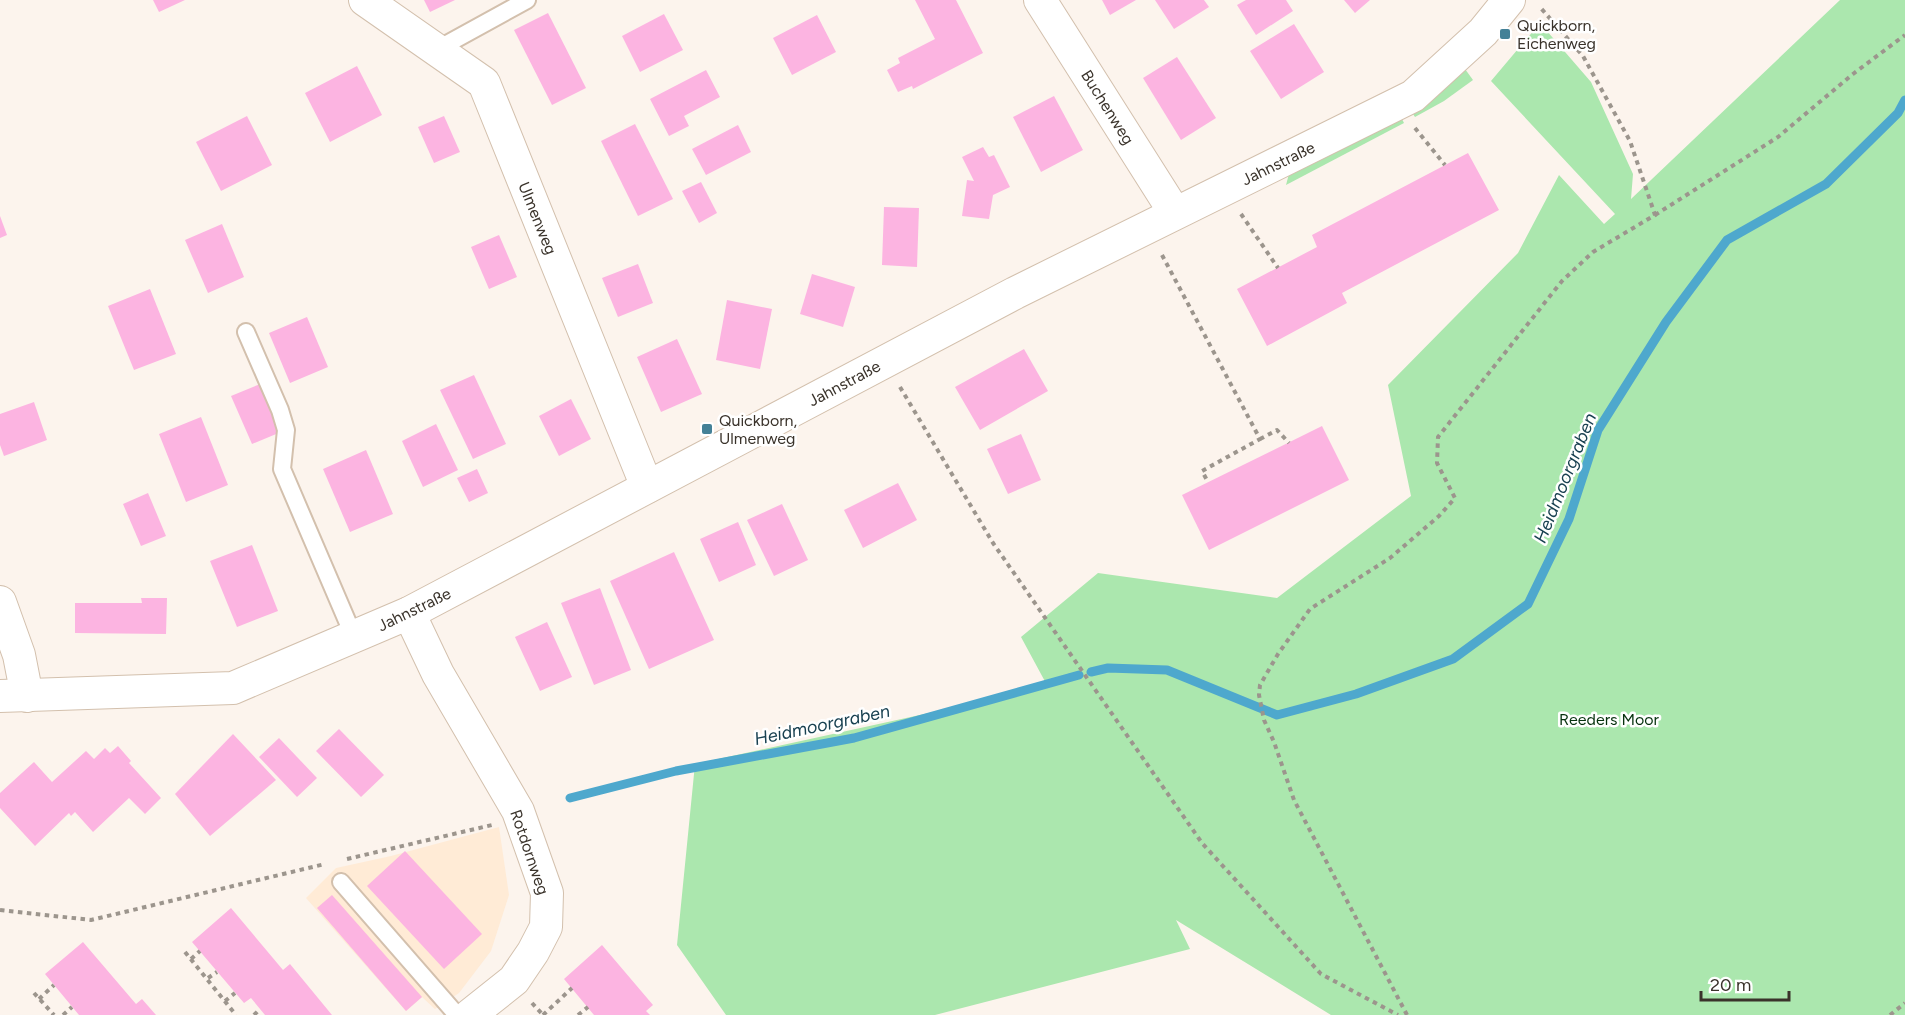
<svg xmlns="http://www.w3.org/2000/svg" width="1905" height="1015" font-family="Figtree,sans-serif">
	<rect width="100%" height="100%" fill="#fcf4ed"/>
	<!-- built -->
	<path fill="#ffebd6" d="M499 827 509 895 491 951 459 993 435 1009 422 997 406 1011 306 898 336 868 391 856Z"/>
	<!-- green -->
	<g fill="#abe7ae">
		<path d="M1840 0H1905V1015H1331L1176 920 1190 949 935 1015H726L677 945 695 764 1048 687 1021 637 1098 573 1277 598 1411 496 1388 385 1518 253 1559 175 1604 224 1615 214 1491 81 1540 23 1591 82 1633 174 1631 199Z"/>
		<path d="M1465 69 1473 80 1444 101 1415 117 1409 108Z"/>
		<path d="M1399 113 1404 123 1286 185 1290 170Z"/>
	</g>
	<g fill="none" stroke-linecap="round" stroke-linejoin="round">
		<!-- stream -->
		<g stroke="#4ea8cd" stroke-width="9">
			<path d="M1091 672 1108 668 1167 670 1277 715 1356 694 1453 659 1528 604 1569 519 1598 430 1666 322 1727 240 1826 184 1898 113 1905 100"/>
			<path d="M570 798 676 771 854 738 1079 675"/>
		</g>
	</g>
	<!-- building -->
	<g fill="#fcb4e1">
		<path d="M153 0H185L159 12Z"/>
		<path d="M424 0H455L430 12Z"/>
		<path d="M915 0H956L983 53 913 89 912 86 898 92 887 70 900 63 898 58 935 39Z"/>
		<path d="M1102 0H1136L1110 15Z"/>
		<path d="M1155 0H1204L1209 7 1174 29Z"/>
		<path d="M1246 0H1286L1293 11 1256 35 1237 5Z"/>
		<path d="M1344 0H1370L1355 13Z"/>
		<path d="M548 13 586 88 552 105 514 30Z"/>
		<path d="M664 14 683 50 640 72 622 36Z"/>
		<path d="M817 15 836 52 792 75 773 38Z"/>
		<path d="M1294 24 1324 72 1281 99 1250 51Z"/>
		<path d="M1177 57 1216 118 1181 140 1143 78Z"/>
		<path d="M357 66 382 115 330 142 305 93Z"/>
		<path d="M706 70 720 97 684 116 689 126 669 136 650 99Z"/>
		<path d="M1054 96 1083 150 1041 172 1013 117Z"/>
		<path d="M247 116 272 165 221 191 196 142Z"/>
		<path d="M444 116 460 152 434 163 418 127Z"/>
		<path d="M635 124 673 199 638 216 601 141Z"/>
		<path d="M738 125 751 152 706 175 692 149Z"/>
		<path d="M983 147 989 157 994 155 1010 187 993 195 989 219 962 216 967 180 974 181 962 157Z"/>
		<path d="M1468 153 1499 210 1342 293 1347 303 1267 346 1237 289 1317 247 1312 235Z"/>
		<path d="M701 182 717 213 699 223 682 191Z"/>
		<path d="M884 207 919 208 917 267 882 265Z"/>
		<path d="M0 216 7 235 0 238Z"/>
		<path d="M222 224 244 277 208 293 185 240Z"/>
		<path d="M499 235 517 277 489 289 471 247Z"/>
		<path d="M638 264 653 303 618 317 602 278Z"/>
		<path d="M812 274 855 287 843 327 800 314Z"/>
		<path d="M150 289 176 354 134 370 108 306Z"/>
		<path d="M727 300 772 309 760 369 716 360Z"/>
		<path d="M307 317 328 367 290 383 269 333Z"/>
		<path d="M677 339 702 394 661 412 637 357Z"/>
		<path d="M1024 349 1048 391 980 430 955 387Z"/>
		<path d="M474 375 506 444 473 459 440 390Z"/>
		<path d="M260 384 281 432 252 444 231 396Z"/>
		<path d="M571 399 591 439 559 456 539 416Z"/>
		<path d="M34 402 47 440 4 456 0 445V414Z"/>
		<path d="M201 417 228 485 186 502 159 434Z"/>
		<path d="M436 424 458 470 423 487 402 441Z"/>
		<path d="M1322 426 1349 480 1209 550 1182 495Z"/>
		<path d="M1021 434 1041 480 1008 494 987 449Z"/>
		<path d="M366 450 393 514 350 532 323 469Z"/>
		<path d="M477 469 488 493 469 502 457 478Z"/>
		<path d="M898 483 917 520 863 548 844 510Z"/>
		<path d="M148 493 166 536 141 546 123 504Z"/>
		<path d="M782 504 808 560 774 576 747 520Z"/>
		<path d="M738 522 756 565 719 582 700 539Z"/>
		<path d="M252 545 278 611 237 627 210 561Z"/>
		<path d="M674 552 714 640 649 669 610 581Z"/>
		<path d="M600 588 631 670 594 685 561 603Z"/>
		<path d="M141 598H167L166 634 75 633V603H142Z"/>
		<path d="M547 622 572 677 540 691 515 637Z"/>
		<path d="M339 729 384 775 361 797 316 751Z"/>
		<path d="M233 734 276 780 210 836 175 794Z"/>
		<path d="M279 738 317 778 297 797 259 757Z"/>
		<path d="M118 746 131 761 129 763 161 798 145 814 129 798 93 832 75 812 71 816 69 813 35 846 0 808V793L34 762 52 782 86 751 94 759 105 748 110 753Z"/>
		<path d="M405 851 482 934 444 969 367 886Z"/>
		<path d="M332 895 422 997 406 1011 317 908Z"/>
		<path d="M231 908 283 970 290 964 332 1015H265L251 998 244 1003 192 942Z"/>
		<path d="M83 942 136 1004 142 999 156 1015H79L45 974Z"/>
		<path d="M602 945 653 1005 646 1011 650 1015H594L564 979Z"/>
	</g>
	<g fill="none" stroke-linecap="round" stroke-linejoin="round">
		<defs>
			<g id="service">
				<path d="M436 50 527 0"/>
				<path d="M246 332 280 410 286 430 282 469 354 637"/>
				<path d="M341 882 457 1015"/>
			</g>
			<g id="minor">
				<path d="M365 0 484 83 647 487"/>
				<path d="M1040 0 1175 213"/>
				<path d="M0 602 19 655 27 696"/>
				<path d="M409 613 438 674 518 811 547 893 546 927 533 952 514 980 470 1015"/>
				<path d="M0 696 233 688 409 613 1015 293 1413 96 1483 32 1509 0"/>
			</g>
		</defs>
		<!-- service casing -->
		<use href="#service" stroke="#d3c0ad" stroke-width="20"/>
		<!-- minor casing -->
		<use href="#minor" stroke="#d3c0ad" stroke-width="34"/>
		<!-- path -->
		<g stroke="#9c958d" stroke-width="4" stroke-dasharray="4.5 4.5" stroke-linecap="butt">
			<path d="M1415 128 1445 165"/>
			<path d="M1241 214 1278 268"/>
			<path d="M1655 215 1778 137 1853 74 1905 35"/>
			<path d="M1162 255 1260 439 1202 471 1208 482"/>
			<path d="M900 387 993 543 1202 843 1321 974 1398 1015"/>
			<path d="M1260 439 1277 430 1289 443"/>
			<path d="M347 859 492 825"/>
			<path d="M0 910 91 920 325 864"/>
			<path d="M185 952 236 1015"/>
			<path d="M191 959 200 951"/>
			<path d="M208 978 217 972"/>
			<path d="M34 993 54 1015"/>
			<path d="M39 999 54 985"/>
			<path d="M225 1001 235 993"/>
			<path d="M532 1003 543 1015"/>
			<path d="M63 1015 72 1007"/>
			<path d="M254 1015 260 1009"/>
			<path d="M543 1015 572 988"/>
			<path d="M578 1015 588 1007"/>
			<path d="M1407 1015 1294 800 1274 742 1264 720 1259 695 1260 685 1278 654 1310 609 1390 558 1439 516 1455 498 1437 463 1438 437 1562 281 1593 252 1655 215 1630 141 1583 56 1539 6"/>
			<path d="M1890 1015 1905 1003"/>
		</g>
		<!-- service -->
		<use href="#service" stroke="#fff" stroke-width="16"/>
		<!-- minor -->
		<use href="#minor" stroke="#fff" stroke-width="32"/>
	</g>
	<!-- markers -->
	<g fill="#448197" stroke="#fff" stroke-width="2">
		<rect x="1499" y="28" width="12" height="12" rx="3"/>
		<rect x="701" y="423" width="12" height="12" rx="3"/>
	</g>
	<g text-anchor="middle" stroke-width="5" stroke-linejoin="round" paint-order="stroke">
		<!-- poi labels -->
		<g font-size="16" fill="#3a332b" stroke="#fff" text-anchor="start">
			<text x="1517" y="31">Quickborn,<tspan x="1517" dy="18">Eichenweg</tspan></text>
			<text x="719" y="426">Quickborn,<tspan x="719" dy="18">Ulmenweg</tspan></text>
		</g>
		<!-- street labels -->
		<g font-size="16" fill="#3a332b" stroke="#fff">
			<text transform="translate(1108 107) rotate(58)" y="6">Buchenweg</text>
			<text transform="translate(1278 163) rotate(-26)" y="6">Jahnstraße</text>
			<text transform="translate(538 218) rotate(68)" y="6">Ulmenweg</text>
			<text transform="translate(844 383) rotate(-28)" y="6">Jahnstraße</text>
			<text transform="translate(414 609) rotate(-26)" y="6">Jahnstraße</text>
			<text transform="translate(530 852) rotate(71)" y="6">Rotdornweg</text>
		</g>
		<!-- park labels -->
		<g font-size="16" fill="#06320e" stroke="#fff">
			<text x="1609" y="725">Reeders Moor</text>
		</g>
		<!-- water labels -->
		<g font-size="18" font-style="italic" fill="#194151" stroke="#fff">
			<text transform="translate(1565 478) rotate(-68)" y="6">Heidmoorgraben</text>
			<text transform="translate(822 725) rotate(-12)" y="6">Heidmoorgraben</text>
		</g>
	</g>
	<!-- scale -->
	<path d="M1701 991v9h88v-9" fill="none" stroke="#3a332b" stroke-width="3"/>
	<text x="1710" y="991" font-size="18" fill="#3a332b" stroke="#ffffff" stroke-width="4.5" paint-order="stroke">20 m</text>
</svg>
